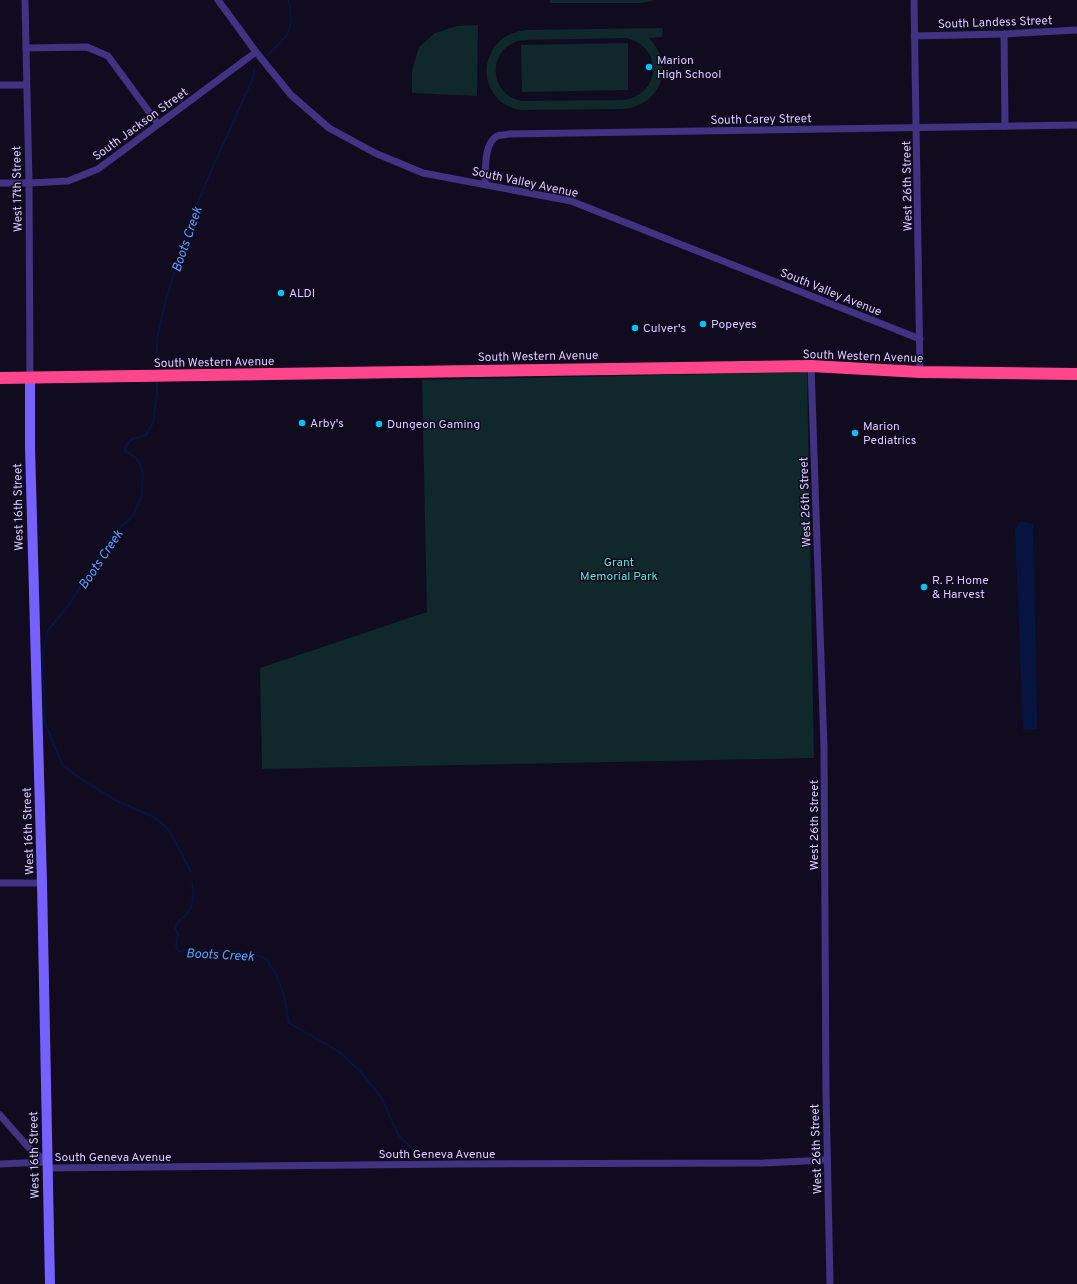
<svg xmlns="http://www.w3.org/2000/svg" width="1077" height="1284" font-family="Overpass,sans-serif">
	<rect width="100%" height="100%" fill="#110b20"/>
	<!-- green -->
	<g fill="#0e282b" fill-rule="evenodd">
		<path d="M550 0H653L652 1 641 3H550Z"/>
		<path d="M478 25 477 96 412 93V71L419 47 435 33 457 26Z"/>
		<path d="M663 28 662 37 649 38C675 65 662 105 623 109L520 110C472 100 477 35 526 30ZM626 38C664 46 661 96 623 100L522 101C485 94 488 43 525 40Z"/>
		<path d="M628 43V90L522 92 521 45Z"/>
		<path d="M807 372 814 758 262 769 260 668 427 612 422 380Z"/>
	</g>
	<!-- water -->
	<path fill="#06143f" d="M1021 521 1033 524 1037 709V729L1023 730 1015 529Z"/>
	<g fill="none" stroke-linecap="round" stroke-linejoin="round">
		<!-- stream -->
		<g stroke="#06143f" stroke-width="2">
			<path d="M267 56C272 50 283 41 287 35 292 24 292 11 288 0"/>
			<path d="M157 372V339L164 307 191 218 216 160 253 78 254 69"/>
			<path d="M157 380V394L153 423 146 435 132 439 126 446 125 451 135 457 140 463 143 476 142 495 133 516 113 534 69 605 48 630 44 647 43 660 45 723 63 766 84 781 117 801 154 817 169 830 191 872"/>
			<path d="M192 883C193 895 195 906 185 916 179 921 178 921 175 928L178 934 176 947 179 952 185 950C203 951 254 949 267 960 269 962 270 966 272 968 283 985 286 1004 289 1023L338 1051 360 1071 381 1097 399 1136 413 1149 421 1158"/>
		</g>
		<!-- street -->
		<g stroke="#3f3382" stroke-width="7">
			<path d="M25 0 29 183 30 378"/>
			<path d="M218 0 256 52 291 95 329 128 375 153 423 173 571 201 920 339"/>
			<path d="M914 0 920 372"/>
			<path d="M1004 34 1005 126"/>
			<path d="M914 36 1004 34 1077 30"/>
			<path d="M26 48 87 47 108 56 158 124"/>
			<path d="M0 85H26"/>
			<path d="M0 183H29L68 181 98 169 256 52"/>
			<path d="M485 184C486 171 483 144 497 136 500 135 506 135 509 134L1077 125"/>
			<path d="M811 366 824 747 826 1092 830 1284"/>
			<path d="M0 883H42"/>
			<path d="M0 1115 29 1148 47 1162"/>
			<path d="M0 1164 47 1162"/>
			<path d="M47 1168 457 1164 763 1163 827 1160"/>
		</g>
		<!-- secondary -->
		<path stroke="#7661ff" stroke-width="10" d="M30 378V447L42 883 50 1284"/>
		<!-- highway -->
		<path stroke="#ff458b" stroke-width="12" d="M0 378 811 366 920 372 1077 374"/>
	</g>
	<!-- markers -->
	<g fill="#00c3f5" stroke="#110b20" stroke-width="1.5">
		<circle cx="649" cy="67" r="4"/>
		<circle cx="281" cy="293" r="4"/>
		<circle cx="703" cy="324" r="4"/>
		<circle cx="635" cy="328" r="4"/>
		<circle cx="302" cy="423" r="4"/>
		<circle cx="379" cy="424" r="4"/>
		<circle cx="855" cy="433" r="4"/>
		<circle cx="924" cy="587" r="4"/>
	</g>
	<g text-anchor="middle" stroke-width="3" stroke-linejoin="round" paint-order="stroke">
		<!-- street labels -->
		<g font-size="12" fill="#d6caff" stroke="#110b20">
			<text transform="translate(995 22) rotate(-2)" y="4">South Landess Street</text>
			<text transform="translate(761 119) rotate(-1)" y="4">South Carey Street</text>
			<text transform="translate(140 124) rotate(-36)" y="4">South Jackson Street</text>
			<text transform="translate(525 182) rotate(12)" y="4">South Valley Avenue</text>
			<text transform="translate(907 186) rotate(-91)" y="4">West 26th Street</text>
			<text transform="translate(17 189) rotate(-91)" y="4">West 17th Street</text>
			<text transform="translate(831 292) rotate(22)" y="4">South Valley Avenue</text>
			<text transform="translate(538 356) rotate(-1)" y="4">South Western Avenue</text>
			<text transform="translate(863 356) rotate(2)" y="4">South Western Avenue</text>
			<text transform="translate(214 362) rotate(-1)" y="4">South Western Avenue</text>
			<text transform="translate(805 502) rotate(-92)" y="4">West 26th Street</text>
			<text transform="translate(18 507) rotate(-91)" y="4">West 16th Street</text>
			<text transform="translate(814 825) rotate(-90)" y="4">West 26th Street</text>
			<text transform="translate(28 831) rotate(-92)" y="4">West 16th Street</text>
			<text transform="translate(816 1149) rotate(-92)" y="4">West 26th Street</text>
			<text x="437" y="1158">South Geneva Avenue</text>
			<text transform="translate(34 1155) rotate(-91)" y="4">West 16th Street</text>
			<text x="113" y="1161">South Geneva Avenue</text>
		</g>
		<!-- poi labels -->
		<g font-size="12" fill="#d6caff" stroke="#110b20" text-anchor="start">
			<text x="657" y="64">Marion<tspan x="657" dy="14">High School</tspan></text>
			<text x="289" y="297">ALDI</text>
			<text x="711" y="328">Popeyes</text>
			<text x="643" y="332">Culver's</text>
			<text x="310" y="427">Arby's</text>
			<text x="387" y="428">Dungeon Gaming</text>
			<text x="863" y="430">Marion<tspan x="863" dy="14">Pediatrics</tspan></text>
			<text x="932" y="584">R. P. Home<tspan x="932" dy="14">&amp; Harvest</tspan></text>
		</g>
		<!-- park labels -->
		<g font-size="12" fill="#4fe6d0" stroke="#110b20">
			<text x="619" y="566">Grant<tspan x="619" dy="14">Memorial Park</tspan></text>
		</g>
		<!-- water labels -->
		<g font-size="13" font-style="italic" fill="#58a0ff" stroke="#110b20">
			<text transform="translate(186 239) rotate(-71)" y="5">Boots Creek</text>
			<text transform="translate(100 559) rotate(-56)" y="5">Boots Creek</text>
			<text transform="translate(220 954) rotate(3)" y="5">Boots Creek</text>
		</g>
	</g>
</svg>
